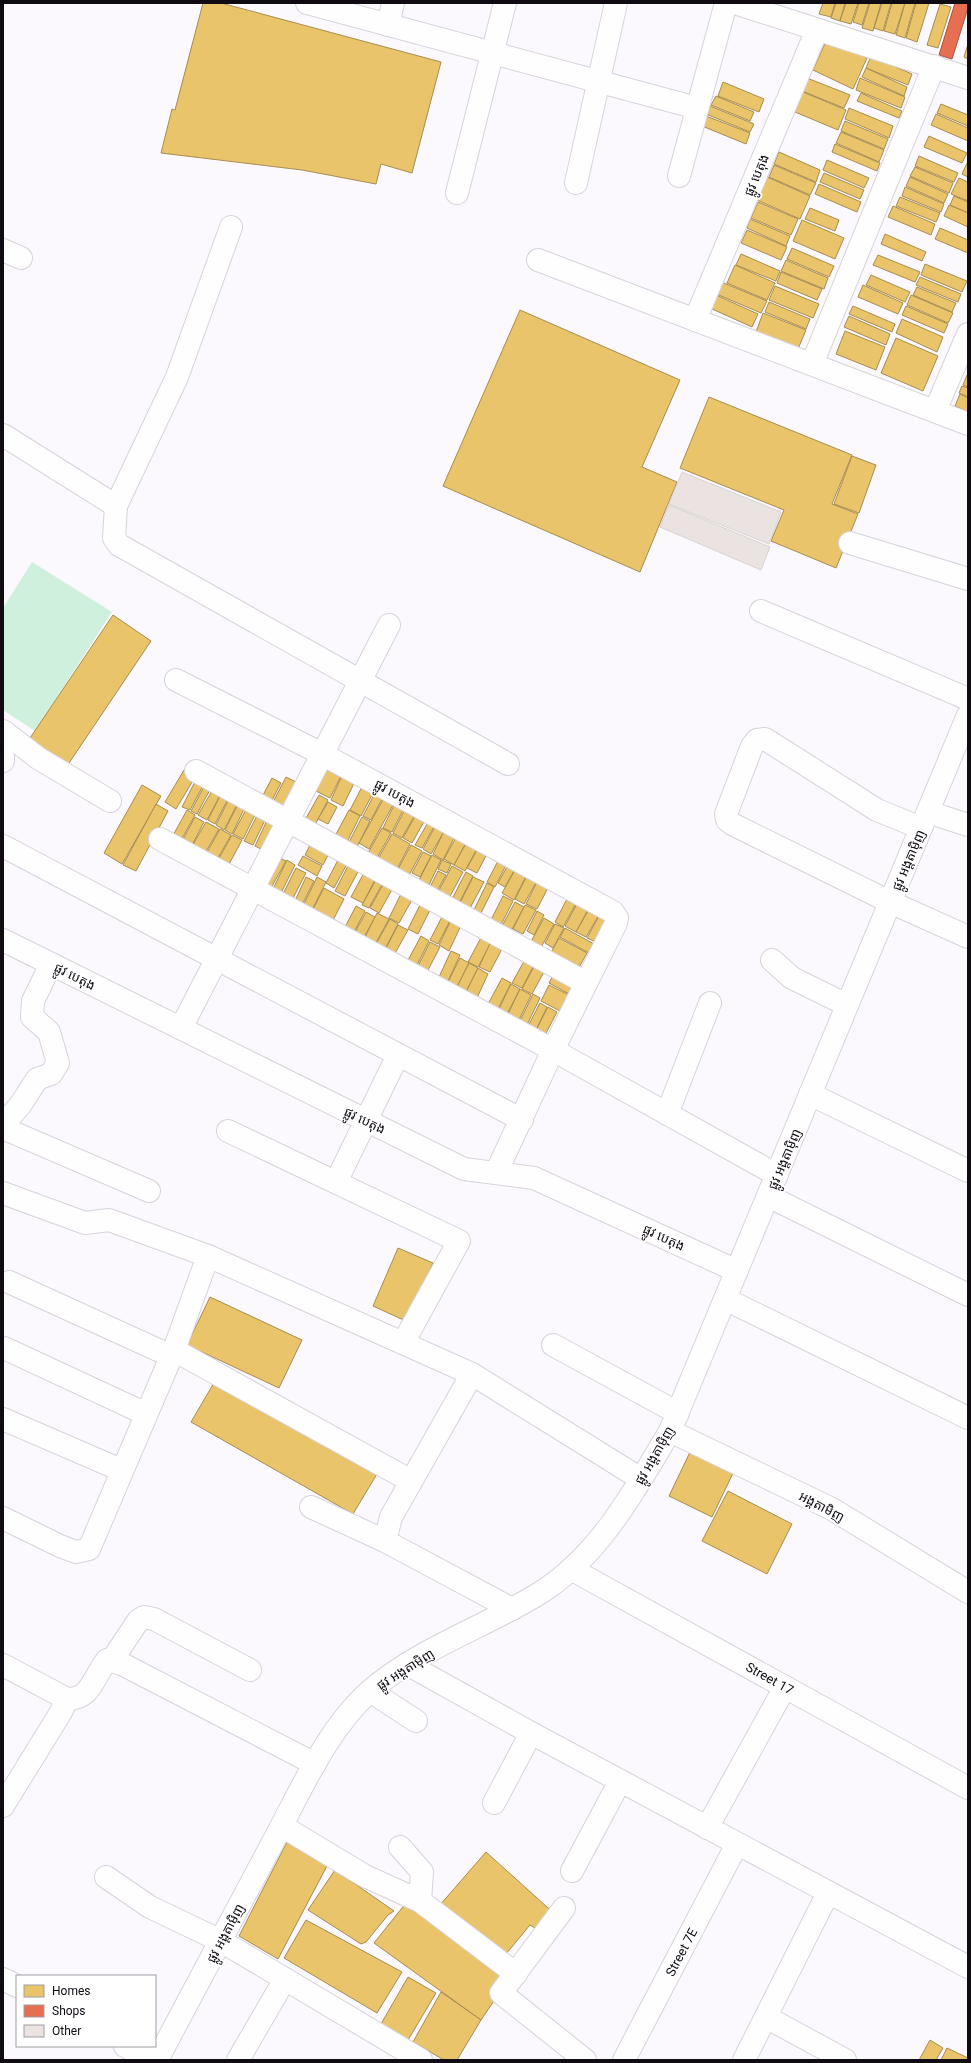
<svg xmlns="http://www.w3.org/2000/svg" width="971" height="2063" font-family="Roboto,'Noto Sans Khmer',sans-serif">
	<rect width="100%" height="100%" fill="#fbf9fd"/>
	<!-- green -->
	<path fill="#d0f0de" d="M32 562 112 612 35 731 3 710V608Z"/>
	<!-- homes -->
	<g fill="#e9c46a" stroke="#a88c50">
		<path d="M203 3H221L441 62 412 173 381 164 376 184 302 170 161 153 172 109 175 110Z"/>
		<path d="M823 3H835L831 17 819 14Z"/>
		<path d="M836 3H845L840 21 831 18Z"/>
		<path d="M846 3H858L851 24 840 21Z"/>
		<path d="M859 3H869L862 25 853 22Z"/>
		<path d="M870 3H881L873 31 862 28Z"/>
		<path d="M882 3H891L883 31 874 28Z"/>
		<path d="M892 3H905L895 34 884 31Z"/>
		<path d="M905 3H915L905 38 896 35Z"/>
		<path d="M916 3H929L917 42 906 38Z"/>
		<path d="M940 4 951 7 938 48 927 45Z"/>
		<path d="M827 39 867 58 853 89 813 70Z"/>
		<path d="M968 44V59L964 57Z"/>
		<path d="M871 56 912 74 908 85 866 68Z"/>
		<path d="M866 68 907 87 904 96 862 77Z"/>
		<path d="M807 78 850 95 844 108 802 91Z"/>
		<path d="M860 78 905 97 901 108 856 90Z"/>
		<path d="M723 82 764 99 759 112 718 96Z"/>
		<path d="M803 92 846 110 838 130 795 112Z"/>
		<path d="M861 93 902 111 899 118 857 101Z"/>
		<path d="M716 96 754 112 750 121 711 105Z"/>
		<path d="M941 104 968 115V126L937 113Z"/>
		<path d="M710 106 754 124 750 132 706 114Z"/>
		<path d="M849 108 893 126 889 138 845 119Z"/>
		<path d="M936 114 968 128V141L931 125Z"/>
		<path d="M706 116 750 133 746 144 702 126Z"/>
		<path d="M845 121 888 139 884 149 841 131Z"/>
		<path d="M841 132 884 150 879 162 836 143Z"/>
		<path d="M929 136 967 153 962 163 924 147Z"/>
		<path d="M835 144 880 163 877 171 832 152Z"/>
		<path d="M779 152 820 170 816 182 774 164Z"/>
		<path d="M919 156 958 173 954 182 915 166Z"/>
		<path d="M827 160 869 178 864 188 823 170Z"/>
		<path d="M968 161V177L962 174Z"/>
		<path d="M774 165 816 183 810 195 769 177Z"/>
		<path d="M915 167 953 183 949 193 910 176Z"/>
		<path d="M824 173 864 190 860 199 820 182Z"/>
		<path d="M767 177 810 196 800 219 757 200Z"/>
		<path d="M910 177 948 194 944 203 906 186Z"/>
		<path d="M959 178 968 182V201L951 194Z"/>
		<path d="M819 184 861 202 857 212 815 194Z"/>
		<path d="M905 187 944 204 941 212 902 196Z"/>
		<path d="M954 196 968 202V213L950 205Z"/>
		<path d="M900 197 940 213 936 222 896 206Z"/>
		<path d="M758 202 798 219 791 235 751 218Z"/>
		<path d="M949 205 968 213V227L944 216Z"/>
		<path d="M893 206 935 224 931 235 888 217Z"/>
		<path d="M810 208 839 220 835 231 805 219Z"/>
		<path d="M750 219 790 236 786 246 747 228Z"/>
		<path d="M802 220 844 238 835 259 793 241Z"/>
		<path d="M940 228 968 240V253L935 239Z"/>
		<path d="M747 230 787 247 781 260 741 243Z"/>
		<path d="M885 234 926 252 922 261 881 244Z"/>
		<path d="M792 248 834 266 829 277 787 259Z"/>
		<path d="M741 254 780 271 776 281 736 265Z"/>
		<path d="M878 255 920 272 915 282 873 265Z"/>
		<path d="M786 260 828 278 824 289 781 271Z"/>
		<path d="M925 264 967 281 962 292 921 275Z"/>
		<path d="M735 265 775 283 767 300 727 283Z"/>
		<path d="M781 272 822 289 817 300 777 283Z"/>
		<path d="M871 275 910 292 905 302 866 285Z"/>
		<path d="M920 277 961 294 958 302 916 285Z"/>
		<path d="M719 281 767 301 761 313 714 293Z"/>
		<path d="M863 285 903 303 898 314 858 297Z"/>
		<path d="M775 286 819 304 813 318 769 300Z"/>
		<path d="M917 287 956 303 952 312 913 295Z"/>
		<path d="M716 295 758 314 752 327 710 308Z"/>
		<path d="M911 295 953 313 948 323 907 305Z"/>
		<path d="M769 302 810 319 806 329 765 312Z"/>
		<path d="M853 306 895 324 892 332 849 314Z"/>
		<path d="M906 306 948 324 944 333 902 315Z"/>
		<path d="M520 310 680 380 642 467 677 482 640 572 443 486Z"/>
		<path d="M763 313 806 330 798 349 756 332Z"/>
		<path d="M849 316 890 334 886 345 844 327Z"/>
		<path d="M902 319 943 337 937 352 896 333Z"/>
		<path d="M845 331 885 347 876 370 836 354Z"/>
		<path d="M896 338 938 356 923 391 881 373Z"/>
		<path d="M967 375 968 376V387L963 385Z"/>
		<path d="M962 386 968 388V397L959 393Z"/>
		<path d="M960 394 968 398V412L955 406Z"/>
		<path d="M709 397 852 455 832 504 858 514 836 568 771 541 784 510 680 468Z"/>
		<path d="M852 456 876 465 859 513 834 504Z"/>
		<path d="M113 615 151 641 65 769 26 744Z"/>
		<path d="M326 766 342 774 330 798 314 790Z"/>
		<path d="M184 770 195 777 176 809 165 802Z"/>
		<path d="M344 771 357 777 343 806 331 800Z"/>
		<path d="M198 776 206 780 190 810 182 807Z"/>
		<path d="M286 777 296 782 283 807 273 802Z"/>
		<path d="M272 778 281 783 270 804 261 799Z"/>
		<path d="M207 781 213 784 197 814 191 811Z"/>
		<path d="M216 784 224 788 207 820 198 815Z"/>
		<path d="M142 785 161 796 122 864 104 853Z"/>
		<path d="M363 785 374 791 361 816 350 810Z"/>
		<path d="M231 795 240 799 224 830 216 825Z"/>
		<path d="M319 795 328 800 315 825 305 820Z"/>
		<path d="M374 795 382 799 371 820 363 816Z"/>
		<path d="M220 796 228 799 215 824 208 820Z"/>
		<path d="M384 798 394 803 369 849 359 843Z"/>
		<path d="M240 800 247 803 232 834 225 830Z"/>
		<path d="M396 801 405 806 392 832 383 828Z"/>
		<path d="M328 802 337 807 328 824 318 819Z"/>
		<path d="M156 804 168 811 136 871 123 865Z"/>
		<path d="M249 804 258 809 243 839 233 834Z"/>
		<path d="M407 805 417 811 402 838 393 833Z"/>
		<path d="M187 810 195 815 179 844 171 839Z"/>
		<path d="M260 810 268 814 253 845 244 841Z"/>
		<path d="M349 810 360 816 346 844 334 838Z"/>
		<path d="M418 811 427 816 412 843 403 838Z"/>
		<path d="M269 816 280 821 265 851 255 846Z"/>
		<path d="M195 817 204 822 189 851 180 845Z"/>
		<path d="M362 817 370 821 356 849 348 844Z"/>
		<path d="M430 819 436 823 422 848 415 845Z"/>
		<path d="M206 822 219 829 204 855 191 848Z"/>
		<path d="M437 823 446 828 431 854 423 849Z"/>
		<path d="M382 828 391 833 377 858 368 853Z"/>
		<path d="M220 829 231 835 217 860 206 854Z"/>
		<path d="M445 829 456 834 443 860 433 854Z"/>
		<path d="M392 834 410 844 397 869 378 859Z"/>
		<path d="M458 834 468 839 454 865 444 859Z"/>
		<path d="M232 835 242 840 228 866 218 860Z"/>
		<path d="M469 838 480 843 465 871 454 865Z"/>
		<path d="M312 841 330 851 323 865 305 855Z"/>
		<path d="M481 843 490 848 477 873 467 868Z"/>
		<path d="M411 845 422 851 408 877 397 871Z"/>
		<path d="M423 852 431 856 420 877 412 873Z"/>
		<path d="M432 855 441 860 427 889 417 884Z"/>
		<path d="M276 856 286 861 271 888 262 883Z"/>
		<path d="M303 856 322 866 317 876 298 865Z"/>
		<path d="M339 858 348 862 334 888 326 883Z"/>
		<path d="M287 860 295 865 281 893 273 889Z"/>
		<path d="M442 860 451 864 447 873 438 869Z"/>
		<path d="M498 861 506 865 495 887 487 882Z"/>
		<path d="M350 862 360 868 345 896 335 891Z"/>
		<path d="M508 865 515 869 505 887 498 883Z"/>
		<path d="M452 866 463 872 448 900 437 894Z"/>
		<path d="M296 868 306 873 291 902 281 898Z"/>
		<path d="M515 870 526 876 514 900 502 893Z"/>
		<path d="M365 871 376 878 363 903 351 897Z"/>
		<path d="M438 871 446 875 436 893 429 889Z"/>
		<path d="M466 872 473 876 458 905 451 901Z"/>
		<path d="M528 874 538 879 524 904 515 899Z"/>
		<path d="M540 876 551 882 537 909 526 904Z"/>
		<path d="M306 877 314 881 301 907 294 903Z"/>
		<path d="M317 877 326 882 310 914 301 910Z"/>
		<path d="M473 877 484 882 469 910 459 905Z"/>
		<path d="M377 878 384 881 369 908 362 905Z"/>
		<path d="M385 881 394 886 379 913 370 908Z"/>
		<path d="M487 883 494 887 480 915 473 912Z"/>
		<path d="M324 888 344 899 331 924 311 913Z"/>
		<path d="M402 892 413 898 399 923 389 918Z"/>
		<path d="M569 895 578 900 563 927 555 922Z"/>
		<path d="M503 896 513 901 501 925 491 920Z"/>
		<path d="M580 898 591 904 576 932 565 926Z"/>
		<path d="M422 901 432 906 418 934 408 929Z"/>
		<path d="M515 902 524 907 510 933 501 928Z"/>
		<path d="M592 904 602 910 586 937 576 932Z"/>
		<path d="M525 905 536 910 523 934 513 929Z"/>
		<path d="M356 906 365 911 352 936 343 931Z"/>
		<path d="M537 911 544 915 534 935 527 931Z"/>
		<path d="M366 912 375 917 362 941 353 936Z"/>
		<path d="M601 912 609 917 596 942 587 938Z"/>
		<path d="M377 913 389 919 374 946 363 941Z"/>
		<path d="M444 913 452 917 438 944 430 940Z"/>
		<path d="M453 916 463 921 449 951 439 945Z"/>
		<path d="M544 918 554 924 539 951 529 945Z"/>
		<path d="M390 919 398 924 385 949 376 944Z"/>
		<path d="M555 924 564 928 553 948 545 943Z"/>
		<path d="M398 925 408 930 393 957 384 952Z"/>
		<path d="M565 928 594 944 589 953 560 937Z"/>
		<path d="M483 934 493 939 478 967 468 962Z"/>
		<path d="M421 936 429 941 416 967 407 962Z"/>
		<path d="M559 938 587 953 577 971 549 956Z"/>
		<path d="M492 939 504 945 490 972 479 967Z"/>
		<path d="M430 942 440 947 428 970 418 966Z"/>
		<path d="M451 951 460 955 448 981 439 977Z"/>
		<path d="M527 956 536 961 522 988 512 983Z"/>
		<path d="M460 958 469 963 456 989 447 984Z"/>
		<path d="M469 963 478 968 465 994 456 989Z"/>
		<path d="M536 963 546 968 532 994 522 989Z"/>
		<path d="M478 968 488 974 476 1000 465 994Z"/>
		<path d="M555 972 578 984 571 995 549 983Z"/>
		<path d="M502 978 511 983 497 1011 487 1006Z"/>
		<path d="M511 984 520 989 506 1016 498 1011Z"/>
		<path d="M549 985 569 995 560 1011 541 1001Z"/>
		<path d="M520 989 531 995 518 1022 507 1016Z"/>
		<path d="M533 994 540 998 526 1027 519 1023Z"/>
		<path d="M540 1003 547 1007 534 1034 526 1030Z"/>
		<path d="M548 1007 557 1012 543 1039 534 1034Z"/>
		<path d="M398 1248 433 1263 408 1322 373 1306Z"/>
		<path d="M210 1297 302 1340 279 1388 187 1345Z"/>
		<path d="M215 1381 377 1474 353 1514 191 1422Z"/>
		<path d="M692 1448 735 1469 712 1517 669 1496Z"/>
		<path d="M728 1491 792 1524 767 1574 702 1541Z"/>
		<path d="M288 1840 328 1864 278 1959 239 1936Z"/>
		<path d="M486 1852 557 1916 540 1931 530 1925 506 1954 440 1905Z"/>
		<path d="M335 1870 394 1911 388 1915 366 1942 361 1944 308 1910Z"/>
		<path d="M406 1903 502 1977 500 1992 481 2020 374 1943Z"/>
		<path d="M306 1920 402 1972 377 2013 284 1958Z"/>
		<path d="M408 1977 436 1993 408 2040 381 2024Z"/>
		<path d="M441 1992 481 2020 457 2060H444L413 2042Z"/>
		<path d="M930 2040 943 2048 936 2060H919Z"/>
		<path d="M947 2048 968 2058V2060H941Z"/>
	</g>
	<!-- shops -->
	<path fill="#e76f51" stroke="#a6513e" d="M955 3H968V8L952 59 939 55Z"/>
	<!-- building -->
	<g fill="#eae3e2" stroke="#d9d2d1">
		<path d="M682 472 781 512 769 544 669 504Z"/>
		<path d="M669 505 770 547 761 570 660 527Z"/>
	</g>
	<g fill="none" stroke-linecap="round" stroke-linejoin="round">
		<defs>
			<g id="minor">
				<path d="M307 3 697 108"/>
				<path d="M735 3 968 78"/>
				<path d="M388 25 393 3"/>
				<path d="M679 176 726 3"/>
				<path d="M576 183 616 3"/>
				<path d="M457 193 505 3"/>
				<path d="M3 250 21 258"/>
				<path d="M538 260 968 424"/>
				<path d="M695 320 817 30"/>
				<path d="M812 364 934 66"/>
				<path d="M935 411 968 334"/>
				<path d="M3 435 116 506 114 538 119 545 508 764"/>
				<path d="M116 506 177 377 231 227"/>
				<path d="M850 543 968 579"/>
				<path d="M761 611 968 699"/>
				<path d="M176 680 322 754 613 912 617 918 616 923 553 1050 496 1173"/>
				<path d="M3 731 38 758 110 801"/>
				<path d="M3 757V761"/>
				<path d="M196 771 586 983"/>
				<path d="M928 812 968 825"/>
				<path d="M921 828 877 810 765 739 757 740 752 746 726 814 727 820 732 824 890 902 968 937"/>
				<path d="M160 839 553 1050 777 1175"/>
				<path d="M3 846 522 1120"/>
				<path d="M3 940 464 1169 534 1178 737 1271"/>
				<path d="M772 960 792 978 847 1005"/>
				<path d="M181 1028 389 625"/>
				<path d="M810 1094 968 1171"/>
				<path d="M667 1114 710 1003"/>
				<path d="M3 1125 21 1104 37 1079 51 1074 58 1063 49 1032 32 1017 33 1001 51 964"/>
				<path d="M3 1128 149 1191"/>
				<path d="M228 1131 459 1241 403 1343"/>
				<path d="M336 1182 398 1055"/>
				<path d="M3 1193 85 1223 109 1220 208 1256 472 1374 641 1479"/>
				<path d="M768 1196 968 1295"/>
				<path d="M9 1282 171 1356"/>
				<path d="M725 1299 968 1418"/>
				<path d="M553 1345 678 1413"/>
				<path d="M4 1348 146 1414"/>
				<path d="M174 1350 411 1481"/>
				<path d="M472 1374 391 1517 385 1541 512 1609"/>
				<path d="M3 1419 121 1470"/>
				<path d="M670 1431 832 1509 968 1592"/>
				<path d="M311 1507 385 1541"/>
				<path d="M3 1518 60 1546 76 1552 89 1549 174 1350 208 1256"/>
				<path d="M571 1569 968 1788"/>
				<path d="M112 1660 138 1621 144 1617 154 1619 250 1670"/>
				<path d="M407 1664 531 1733 968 1967"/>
				<path d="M3 1665 67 1699C91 1700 94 1676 107 1660L122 1664 315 1764"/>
				<path d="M370 1691 416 1721"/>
				<path d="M494 1803 531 1733"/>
				<path d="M3 1806 61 1712 67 1699"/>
				<path d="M282 1826 365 1876 420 1901 516 1974"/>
				<path d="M707 1828 785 1687"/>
				<path d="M400 1847 422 1872 420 1901"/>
				<path d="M572 1871 620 1781"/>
				<path d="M106 1877 150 1907 221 1941 421 2060"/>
				<path d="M564 1908 501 1993 585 2060"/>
				<path d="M3 1979 17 1986"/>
				<path d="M766 2017 845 2060"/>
				<path d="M125 2046 151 2060"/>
				<path d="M157 2060C196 1987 234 1915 273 1842 300 1792 327 1729 370 1691 416 1650 487 1626 540 1593 599 1556 635 1490 670 1431L968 715"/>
				<path d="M238 2060 285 1979"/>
				<path d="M624 2060 737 1844"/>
				<path d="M744 2060 828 1893"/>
			</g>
		</defs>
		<!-- minor casing -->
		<use href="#minor" stroke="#d7d3da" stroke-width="24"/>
		<!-- minor -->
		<use href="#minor" stroke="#fefeff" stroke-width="22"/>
	</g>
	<g text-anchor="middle" stroke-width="4" stroke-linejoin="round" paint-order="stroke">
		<!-- street labels -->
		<g font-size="13" fill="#100a13" stroke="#fff">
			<text transform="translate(756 175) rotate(-67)" y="5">ផ្លូវ បេតុង</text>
			<text transform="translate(395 793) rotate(29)" y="5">ផ្លូវ បេតុង</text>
			<text transform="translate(908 860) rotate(-67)" y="5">ផ្លូវ អង្តតាម៉ិញ</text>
			<text transform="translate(75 976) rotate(27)" y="5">ផ្លូវ បេតុង</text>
			<text transform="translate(365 1120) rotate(26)" y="5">ផ្លូវ បេតុង</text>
			<text transform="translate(784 1159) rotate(-67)" y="5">ផ្លូវ អង្តតាម៉ិញ</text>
			<text transform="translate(664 1237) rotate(25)" y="5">ផ្លូវ បេតុង</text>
			<text transform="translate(654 1455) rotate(-60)" y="5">ផ្លូវ អង្តតាម៉ិញ</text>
			<text transform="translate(822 1506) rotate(28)" y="5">អង្គតាមិញ</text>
			<text transform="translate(405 1669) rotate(-32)" y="5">ផ្លូវ អង្តតាម៉ិញ</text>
			<text transform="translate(770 1678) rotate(29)" y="5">Street 17</text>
			<text transform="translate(225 1933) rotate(-62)" y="5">ផ្លូវ អង្តតាម៉ិញ</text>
			<text transform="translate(681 1952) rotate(-62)" y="5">Street 7E</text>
		</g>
	</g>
	<!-- border -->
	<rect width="971" height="2063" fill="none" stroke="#100a13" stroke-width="8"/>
	<!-- legend -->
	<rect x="16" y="1975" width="140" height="72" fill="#ffffff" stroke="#9f9da1"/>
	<rect x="24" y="1985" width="20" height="12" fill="#e9c46a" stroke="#9f9da1"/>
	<text x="52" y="1995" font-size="12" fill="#100a13">Homes</text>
	<rect x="24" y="2005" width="20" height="12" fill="#e76f51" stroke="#9f9da1"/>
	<text x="52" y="2015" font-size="12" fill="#100a13">Shops</text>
	<rect x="24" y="2025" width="20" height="12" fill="#eae3e2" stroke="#9f9da1"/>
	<text x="52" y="2035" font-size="12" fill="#100a13">Other</text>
</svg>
